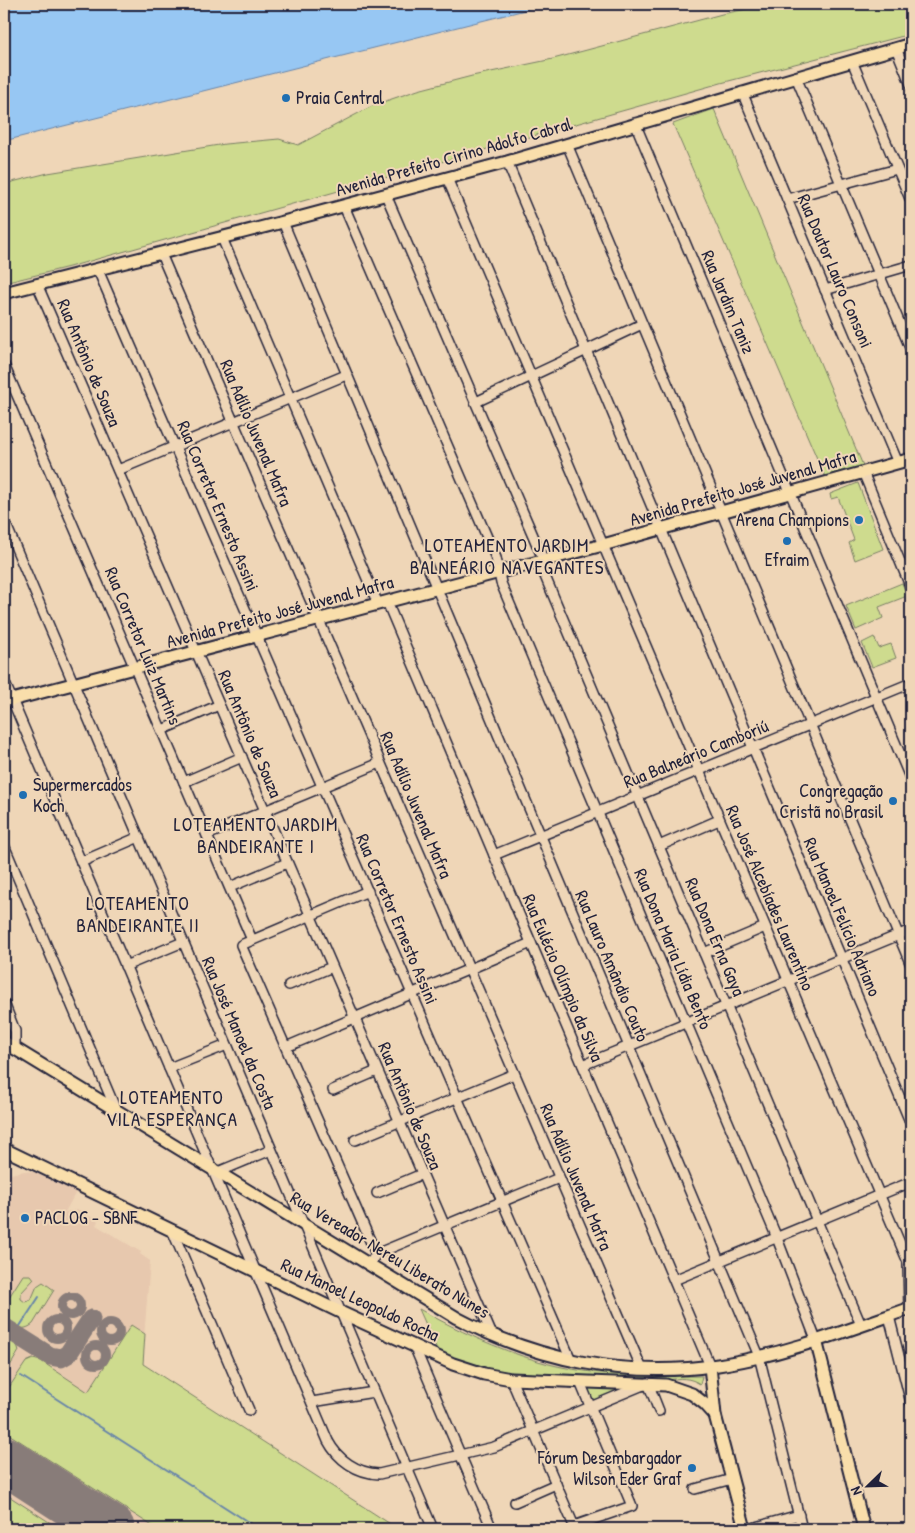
<svg xmlns="http://www.w3.org/2000/svg" width="915" height="1533" font-family="'Patrick Hand',sans-serif">
	<rect width="100%" height="100%" fill="#efd6b7"/>
	<filter id="ink" filterUnits="userSpaceOnUse"><feTurbulence type="fractalNoise" baseFrequency=".02" numOctaves="2"/><feDisplacementMap in="SourceGraphic" scale="10" xChannelSelector="R" yChannelSelector="G"/><feConvolveMatrix kernelMatrix="1 2 1 2 8 2 1 2 1" color-interpolation-filters="sRGB"/></filter>
	<g filter="url(#ink)">
		<!-- built -->
		<path fill="#e7c8ae" d="M4 1169 11 1174 24 1171 34 1172 76 1192 65 1212 79 1210 98 1221 96 1225 141 1252 140 1254 150 1261 142 1364 397 1529H4Z"/>
		<!-- green -->
		<g fill="#cedb8e" stroke="#787e64">
			<path d="M772 4H911V34L721 83 69 267 4 283V184L48 173 225 144 279 139 298 145 374 105 418 90 472 76 553 59 722 14Z"/>
			<path d="M714 109 864 468 825 477 673 124Z"/>
			<path d="M858 483 883 549 855 560 849 543 854 540 838 497 831 499 830 494Z"/>
			<path d="M902 583 907 596 879 607 883 618 856 630 846 606Z"/>
			<path d="M874 637 879 648 891 644 896 658 872 667 862 643Z"/>
			<path d="M23 1275H31L34 1279 21 1293V1299L25 1302 31 1300 37 1286 43 1282 54 1290 33 1324C22 1333 14 1326 4 1320V1305Z"/>
			<path d="M419 1309C457 1330 497 1349 538 1361 591 1377 648 1376 702 1376L700 1384C689 1377 680 1378 667 1380L546 1378 491 1372 440 1356Z"/>
			<path d="M131 1325 145 1334 143 1364 398 1529H157L4 1431V1395L26 1362 33 1359 41 1361 88 1392Z"/>
			<path d="M4 1334 16 1341 19 1351 4 1376Z"/>
			<path d="M583 1387 622 1390 591 1404Z"/>
			<path d="M4 1493 60 1529H4Z"/>
		</g>
		<!-- water -->
		<path fill="#97c7f3" stroke="#6885a9" d="M4 4H549L4 141Z"/>
		<g fill="none" stroke-linecap="round" stroke-linejoin="round">
			<!-- stream -->
			<g stroke="#6885a9" stroke-width="2">
				<path d="M20 1326 39 1297"/>
				<path d="M4 1351 10 1342"/>
				<path d="M4 1366 5 1367"/>
				<path d="M21 1376 259 1529"/>
			</g>
			<!-- taxiway -->
			<g stroke="#887c79" stroke-width="19">
				<circle cx="71" cy="1306" r="4.5"/>
				<circle cx="57" cy="1329" r="4.5"/>
				<path d="M4 1327 50 1356 61 1358 68 1354 91 1319"/>
				<circle cx="110" cy="1332" r="4.5"/>
				<circle cx="96" cy="1355" r="4.5"/>
			</g>
			<!-- runway -->
			<path stroke="#887c79" stroke-width="48" d="M4 1460 111 1529"/>
			<defs>
				<g id="minor">
					<path d="M896 48 911 85"/>
					<path d="M852 61 911 201"/>
					<path d="M796 77 911 350"/>
					<path d="M742 92 898 463"/>
					<path d="M635 123 911 780"/>
					<path d="M567 144 911 965"/>
					<path d="M507 162 911 1124"/>
					<path d="M447 178 911 1269"/>
					<path d="M386 195 544 561"/>
					<path d="M787 199 897 169"/>
					<path d="M344 206 496 558 501 583 777 1238 816 1340"/>
					<path d="M283 222 759 1356 802 1529"/>
					<path d="M222 238 378 604"/>
					<path d="M161 254 642 1369"/>
					<path d="M98 270 571 1360"/>
					<path d="M37 284 492 1335"/>
					<path d="M825 290 911 265"/>
					<path d="M4 365 252 940"/>
					<path d="M476 402 642 324"/>
					<path d="M118 470 346 375"/>
					<path d="M863 472 911 588"/>
					<path d="M4 520 433 1529"/>
					<path d="M539 562 861 1325"/>
					<path d="M387 602 710 1366"/>
					<path d="M4 681 328 1441C338 1460 357 1473 379 1474L494 1447 648 1383 659 1411"/>
					<path d="M162 730 219 705"/>
					<path d="M184 782 242 757"/>
					<path d="M207 835 380 763"/>
					<path d="M4 845 116 1110"/>
					<path d="M659 846 719 820"/>
					<path d="M494 855 911 683"/>
					<path d="M81 862 139 837"/>
					<path d="M230 887 287 863"/>
					<path d="M368 891 241 945 376 1254 369 1265"/>
					<path d="M704 953 765 927"/>
					<path d="M125 966 183 942"/>
					<path d="M289 985 332 967"/>
					<path d="M4 1003 15 1031V1049"/>
					<path d="M286 1047 531 943"/>
					<path d="M583 1065 911 930"/>
					<path d="M169 1068 227 1045"/>
					<path d="M333 1090 377 1071"/>
					<path d="M355 1140 514 1074"/>
					<path d="M218 1172 271 1150"/>
					<path d="M377 1193 422 1174"/>
					<path d="M172 1230 249 1410"/>
					<path d="M376 1254 559 1178"/>
					<path d="M908 1263 909 1309"/>
					<path d="M674 1280 911 1182"/>
					<path d="M889 1316 911 1403"/>
					<path d="M414 1346 492 1529"/>
					<path d="M511 1379 574 1526 632 1506 580 1382"/>
					<path d="M312 1402 374 1392"/>
					<path d="M695 1489 732 1479"/>
					<path d="M515 1502 556 1484"/>
					<path d="M749 1529 799 1515"/>
				</g>
				<g id="major">
					<path d="M4 293 283 222 507 162 911 44"/>
					<path d="M4 702 603 545 911 459"/>
					<path d="M4 1042 457 1318C536 1360 628 1379 718 1365 784 1355 848 1330 911 1308"/>
					<path d="M4 1149 340 1312 453 1364 484 1374 511 1379 666 1385 692 1394 705 1404 715 1415"/>
					<path d="M816 1340 864 1529"/>
					<path d="M710 1366 715 1415 745 1529"/>
				</g>
			</defs>
			<!-- minor casing -->
			<use href="#minor" stroke="#22223b" stroke-width="12"/>
			<!-- major casing -->
			<use href="#major" stroke="#22223b" stroke-width="15"/>
			<!-- minor -->
			<use href="#minor" stroke="#efd6b7" stroke-width="9"/>
			<!-- major -->
			<use href="#major" stroke="#f9deab" stroke-width="11"/>
		</g>
	</g>
	<!-- markers -->
	<g fill="#1f6fb2" stroke="#efd6b7" stroke-width="2">
		<circle cx="286" cy="98" r="5"/>
		<circle cx="859" cy="520" r="5"/>
		<circle cx="787" cy="541" r="5"/>
		<circle cx="23" cy="795" r="5"/>
		<circle cx="893" cy="801" r="5"/>
		<circle cx="25" cy="1218" r="5"/>
		<circle cx="692" cy="1468" r="5"/>
	</g>
	<g text-anchor="middle" stroke-width="4" stroke-linejoin="round" paint-order="stroke">
		<!-- poi labels -->
		<g font-size="18" fill="#22223b" stroke="#efd6b7" text-anchor="start">
			<text x="296" y="104">Praia Central</text>
			<text x="849" y="526" text-anchor="end">Arena Champions</text>
			<text x="787" y="566" text-anchor="middle">Efraim</text>
			<text x="33" y="791">Supermercados<tspan x="33" dy="21">Koch</tspan></text>
			<text x="883" y="797" text-anchor="end">Congregação<tspan x="883" dy="21">Cristã no Brasil</tspan></text>
			<text x="35" y="1224">PACLOG - SBNF</text>
			<text x="682" y="1464" text-anchor="end">Fórum Desembargador<tspan x="682" dy="21">Wilson Eder Graf</tspan></text>
		</g>
		<!-- street labels -->
		<g font-size="18" fill="#22223b" stroke="#efd6b7">
			<text transform="translate(454 157) rotate(-16)" y="6">Avenida Prefeito Cirino Adolfo Cabral</text>
			<text transform="translate(835 271) rotate(67)" y="6">Rua Doutor Lauro Consoni</text>
			<text transform="translate(728 302) rotate(67)" y="6">Rua Jardim Taniz</text>
			<text transform="translate(89 363) rotate(67)" y="6">Rua Antônio de Souza</text>
			<text transform="translate(256 433) rotate(67)" y="6">Rua Adílio Juvenal Mafra</text>
			<text transform="translate(743 488) rotate(-16)" y="6">Avenida Prefeito José Juvenal Mafra</text>
			<text transform="translate(218 506) rotate(67)" y="6">Rua Corretor Ernesto Assini</text>
			<text transform="translate(280 612) rotate(-15)" y="6">Avenida Prefeito José Juvenal Mafra</text>
			<text transform="translate(143 646) rotate(67)" y="6">Rua Corretor Luiz Martins</text>
			<text transform="translate(250 734) rotate(67)" y="6">Rua Antônio de Souza</text>
			<text transform="translate(696 754) rotate(-22)" y="6">Rua Balneário Camboriú</text>
			<text transform="translate(416 805) rotate(67)" y="6">Rua Adílio Juvenal Mafra</text>
			<text transform="translate(770 898) rotate(67)" y="6">Rua José Alcebíades Laurentino</text>
			<text transform="translate(842 917) rotate(67)" y="6">Rua Manoel Felício Adriano</text>
			<text transform="translate(397 919) rotate(67)" y="6">Rua Corretor Ernesto Assini</text>
			<text transform="translate(715 937) rotate(67)" y="6">Rua Dona Erna Gaya</text>
			<text transform="translate(673 949) rotate(67)" y="6">Rua Dona Maria Lídia Bento</text>
			<text transform="translate(612 966) rotate(67)" y="6">Rua Lauro Amândio Couto</text>
			<text transform="translate(563 978) rotate(67)" y="6">Rua Eulécio Olímpio da Silva</text>
			<text transform="translate(239 1033) rotate(67)" y="6">Rua José Manoel da Costa</text>
			<text transform="translate(410 1106) rotate(67)" y="6">Rua Antônio de Souza</text>
			<text transform="translate(576 1177) rotate(67)" y="6">Rua Adílio Juvenal Mafra</text>
			<text transform="translate(390 1255) rotate(31)" y="6">Rua Vereador Nereu Liberato Nunes</text>
			<text transform="translate(360 1300) rotate(25)" y="6">Rua Manoel Leopoldo Rocha</text>
		</g>
		<!-- neighbourhood labels -->
		<g font-size="19" letter-spacing="1" fill="#22223b" stroke="#efd6b7">
			<text x="507" y="552">LOTEAMENTO JARDIM<tspan x="507" dy="22">BALNEÁRIO NAVEGANTES</tspan></text>
			<text x="256" y="831">LOTEAMENTO JARDIM<tspan x="256" dy="22">BANDEIRANTE I</tspan></text>
			<text x="138" y="910">LOTEAMENTO<tspan x="138" dy="22">BANDEIRANTE II</tspan></text>
			<text x="172" y="1104">LOTEAMENTO<tspan x="172" dy="22">VILA ESPERANÇA</tspan></text>
		</g>
	</g>
	<!-- margin -->
	<rect width="915" height="1533" fill="none" stroke="#efd6b7" stroke-width="20"/>
	<rect x="10" y="10" width="895" height="1513" fill="none" stroke="#22223b" stroke-width="2" filter="url(#ink)"/>
	<!-- north arrow -->
	<g transform="translate(868 1486) rotate(247)" stroke="#efd6b7" stroke-width="4" paint-order="stroke">
	<path d="M0-4L9 19L0 12L-9 19Z" fill="#22223b"/>
	<text y="-8" font-size="14" font-weight="bold" text-anchor="middle" fill="#22223b">N</text>
	</g>
</svg>
